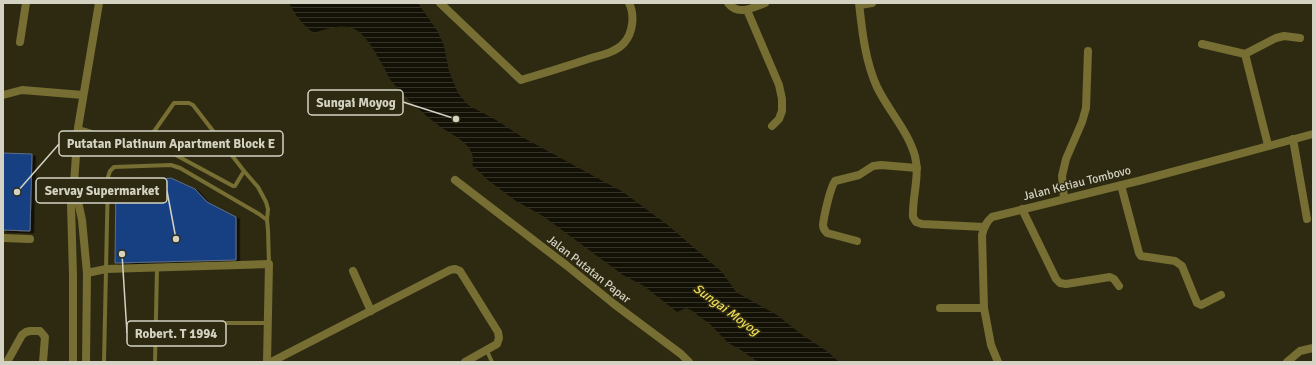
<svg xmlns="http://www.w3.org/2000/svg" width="1316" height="365" font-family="Signika,sans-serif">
	<defs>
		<pattern id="water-rules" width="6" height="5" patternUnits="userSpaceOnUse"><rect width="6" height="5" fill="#131105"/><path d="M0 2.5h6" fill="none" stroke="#343328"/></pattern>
		<filter id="shadow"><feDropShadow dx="3.5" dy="2" stdDeviation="0" flood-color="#0009"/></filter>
	</defs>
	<rect width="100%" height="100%" fill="#2e2a12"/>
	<!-- water -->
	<path fill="url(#water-rules)" d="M289 3H418L438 32 444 46 449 71 458 93 468 105 496 120 522 137 623 192 669 226 722 272 736 292 777 315 801 334 828 352 839 362H758L738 348 728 343 711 325 691 310 686 308 677 312 644 286 623 275 543 216 516 201 488 180 472 165C478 146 454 136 442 128 425 115 407 100 393 83 388 78 386 70 382 64 362 29 355 18 314 33 303 25 295 15 289 3Z"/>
	<!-- building -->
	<g fill="#174182" stroke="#5f6e85" filter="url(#shadow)">
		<path d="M3 153 32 154 30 231 3 230Z"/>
		<path d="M171 178 195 189 207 202 236 217V260L115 263 116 184Z"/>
	</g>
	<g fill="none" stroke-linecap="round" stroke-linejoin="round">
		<!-- service -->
		<g stroke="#766e32" stroke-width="4">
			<path d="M78 128C101 134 124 144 148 140L233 186H235L244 171 193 105 189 103H174L148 140"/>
			<path d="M244 171 258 187 266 202 268 209 267 220 268 230 269 264"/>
			<path d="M156 323H268"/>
			<path d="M487 351 492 362"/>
			<path d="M104 362 108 177 110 171 114 167 171 165 180 168 259 214 267 220"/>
			<path d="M155 362 157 268"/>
		</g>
		<!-- minor -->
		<g stroke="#766e32" stroke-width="8">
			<path d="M440 3 521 80C544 73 568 66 591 58 602 55 616 52 624 43 633 33 635 15 629 3"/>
			<path d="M728 3C738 16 752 8 765 3"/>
			<path d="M859 3C862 30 865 61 877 87 888 110 908 131 915 156 920 177 912 197 913 217L916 222 922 224 984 227"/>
			<path d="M860 5 872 3"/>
			<path d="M747 10 779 85 782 99V111L779 119 772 126"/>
			<path d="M20 42 26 3"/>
			<path d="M1202 44 1245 54 1268 145"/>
			<path d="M1245 54 1276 38 1284 36 1300 38"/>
			<path d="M3 95 22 90 83 95"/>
			<path d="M1293 139 1307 219"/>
			<path d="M455 180 566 265 614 304 681 354 689 362"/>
			<path d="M1121 185 1139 253 1141 256 1175 261 1182 266 1197 303 1201 305 1221 295"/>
			<path d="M1064 198 1062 176 1066 159 1082 122 1086 108 1088 51"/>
			<path d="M1022 209 1056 279 1060 283 1066 284 1110 277 1114 279 1119 286"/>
			<path d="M3 238 30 239"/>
			<path d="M857 241 827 233C825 231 823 229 823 225 824 216 830 188 835 181L859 175 873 166 881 165 917 168"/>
			<path d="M353 271 371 311"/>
			<path d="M87 273 106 269 269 264 267 362"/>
			<path d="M940 308H984"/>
			<path d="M7 362 22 335 26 332 30 331H40L45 337 43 362"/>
			<path d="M271 362 450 270 455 269 460 271 498 332 499 338 497 344 465 362"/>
			<path d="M1287 362 1300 351 1313 348"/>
		</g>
		<!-- tertiary -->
		<g stroke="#766e32" stroke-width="8">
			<path d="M75 187 82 220 87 273 86 362"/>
			<path d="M73 362V275L71 205 74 183 78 128 99 3"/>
			<path d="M998 362 991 345 984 308 982 235C984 227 986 222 992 217L1142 180 1313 134"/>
		</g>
	</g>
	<g text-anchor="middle" stroke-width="3" stroke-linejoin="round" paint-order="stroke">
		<!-- street labels -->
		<g font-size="12" fill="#d4d2c3" stroke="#2e2a12">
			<text transform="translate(1077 183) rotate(-14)" y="4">Jalan Ketiau Tombovo</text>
			<text transform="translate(589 269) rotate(38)" y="4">Jalan Putatan Papar</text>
		</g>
		<!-- water labels -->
		<g font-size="13" font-style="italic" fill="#ecda58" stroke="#2e2a12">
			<text transform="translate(727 309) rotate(36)" y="5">Sungai Moyog</text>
		</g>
	</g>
	<!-- callouts -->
	<path fill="none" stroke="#d4d2c3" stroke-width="1.5" d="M456 119L403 102M17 192L59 144M176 239L167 191M122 254L127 333"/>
	<g fill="#d4d2c3" stroke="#2e2a12" stroke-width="1.5">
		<circle cx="456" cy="119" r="4"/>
		<circle cx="17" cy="192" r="4"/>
		<circle cx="176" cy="239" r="4"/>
		<circle cx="122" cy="254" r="4"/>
	</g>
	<g fill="#2e2a12" stroke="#d4d2c3" stroke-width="1.5">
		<rect x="308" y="90" width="95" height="25" rx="4"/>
		<rect x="59" y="131" width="224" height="25" rx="4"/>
		<rect x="36" y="178" width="131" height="25" rx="4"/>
		<rect x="127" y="321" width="99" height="25" rx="4"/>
	</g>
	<g font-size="13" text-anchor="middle" font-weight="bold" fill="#d4d2c3">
		<text x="356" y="107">Sungai Moyog</text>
		<text x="171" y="148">Putatan Platinum Apartment Block E</text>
		<text x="102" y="195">Servay Supermarket</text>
		<text x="176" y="338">Robert. T 1994</text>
	</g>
	<!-- border -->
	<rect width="1316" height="365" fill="none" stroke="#d4d2c3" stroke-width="8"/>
</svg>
